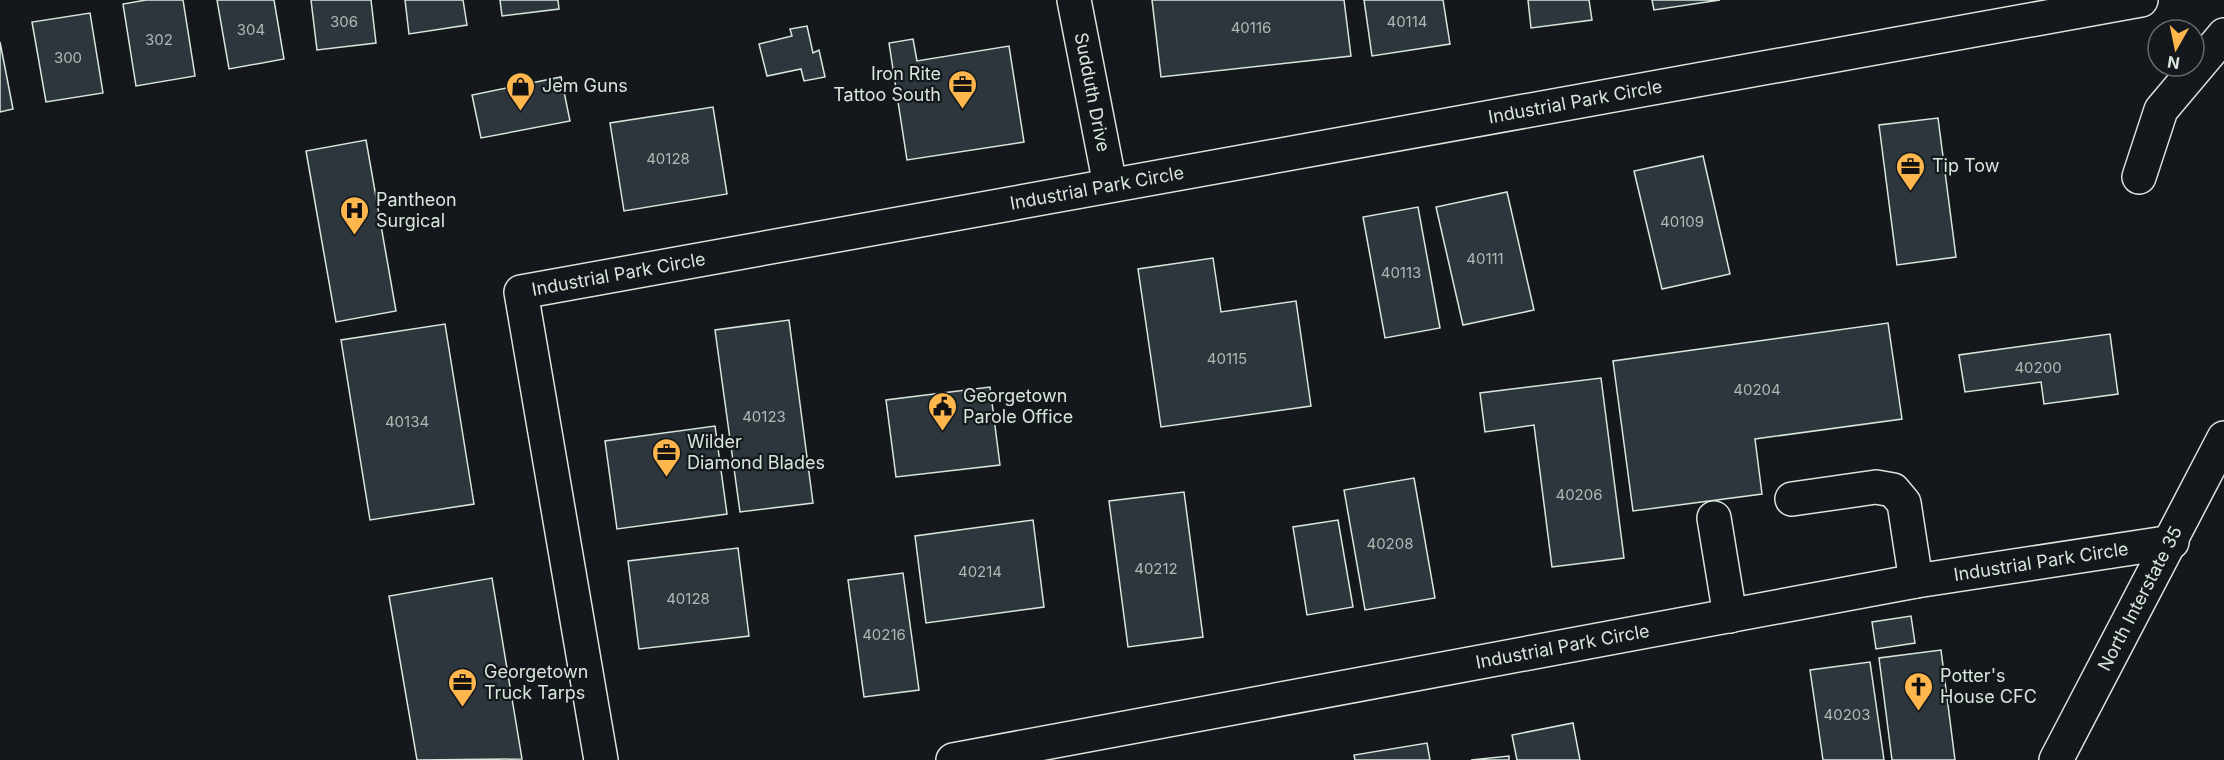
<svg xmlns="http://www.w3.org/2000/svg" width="2224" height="760" font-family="Inter,sans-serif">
	<rect width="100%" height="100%" fill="#14181c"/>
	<!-- building -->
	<g fill="#2c363c" stroke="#d8e6dc" stroke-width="1.5">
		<path d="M146 0H183L195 76 136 86 123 4Z"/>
		<path d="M217 0H274L284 59 229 69Z"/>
		<path d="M311 0H371L376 43 317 50Z"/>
		<path d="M405 0H463L467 25 409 34Z"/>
		<path d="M500 0H558L559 9 502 16Z"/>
		<path d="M1152 0H1344L1351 56 1161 77Z"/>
		<path d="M1364 0H1443L1450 44 1372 56Z"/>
		<path d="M1528 0H1589L1592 20 1531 28Z"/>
		<path d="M1652 0H1720L1654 10Z"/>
		<path d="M90 13 103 93 46 102 32 22Z"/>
		<path d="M807 26 813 53 819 50 825 77 804 81 801 69 767 76 759 44 792 36 790 29Z"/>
		<path d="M913 39 917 61 1009 46 1024 142 907 160 889 43Z"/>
		<path d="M0 42 13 109 0 112Z"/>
		<path d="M561 77 570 121 481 138 472 95Z"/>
		<path d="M713 107 727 194 624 211 610 123Z"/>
		<path d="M1938 118 1956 257 1897 265 1879 125Z"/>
		<path d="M366 140 396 311 336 322 306 151Z"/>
		<path d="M1703 156 1730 274 1662 289 1634 171Z"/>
		<path d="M1507 192 1534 310 1463 325 1436 207Z"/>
		<path d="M1418 207 1440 328 1385 338 1363 217Z"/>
		<path d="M1213 258 1221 312 1296 301 1311 406 1161 427 1138 269Z"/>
		<path d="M789 320 813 503 740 512 715 330Z"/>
		<path d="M1888 323 1902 419 1755 439 1762 494 1633 511 1613 361Z"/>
		<path d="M445 324 474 504 370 520 341 340Z"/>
		<path d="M2110 334 2118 394 2044 404 2041 382 1965 392 1959 355Z"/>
		<path d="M1601 378 1624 558 1552 567 1534 425 1485 432 1480 393Z"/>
		<path d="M990 387 1000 465 896 477 886 400Z"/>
		<path d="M715 426 727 514 617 529 605 441Z"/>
		<path d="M1414 478 1435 598 1365 610 1344 490Z"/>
		<path d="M1184 492 1203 637 1128 647 1109 501Z"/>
		<path d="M1033 520 1044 607 926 623 915 536Z"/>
		<path d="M1338 520 1353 607 1307 615 1293 527Z"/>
		<path d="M738 548 749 636 639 649 628 561Z"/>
		<path d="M903 573 919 690 864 697 848 580Z"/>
		<path d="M492 578 522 759 417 760 389 596Z"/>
		<path d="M1911 616 1915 643 1876 649 1872 622Z"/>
		<path d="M1941 650 1955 760H1892L1879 658Z"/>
		<path d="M1870 662 1884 760H1823L1810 670Z"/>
		<path d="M1573 723 1580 760H1517L1512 735Z"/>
		<path d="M1427 743 1430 760H1355L1354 755Z"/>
		<path d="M1509 756V760H1471Z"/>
	</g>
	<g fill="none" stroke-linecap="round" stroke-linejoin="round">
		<defs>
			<g id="minor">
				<path id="s1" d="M1074 0 1110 185"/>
				<path d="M2139 177 2161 110 2224 35"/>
				<path d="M1792 499 1876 487 1893 490 1904 503 1916 581"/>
				<path d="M1714 518 1730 616"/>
				<path id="s2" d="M601 760 521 292 2141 0"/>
				<path id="s3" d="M953 760 1916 581 2172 542"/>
			</g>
			<g id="major">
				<path id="s4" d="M2056 760 2224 438"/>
			</g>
		</defs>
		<!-- minor casing -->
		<use href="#minor" stroke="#d8e6dc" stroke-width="36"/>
		<!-- major casing -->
		<use href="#major" stroke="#d8e6dc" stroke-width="36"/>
		<!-- minor -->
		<use href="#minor" stroke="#14181c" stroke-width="33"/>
		<!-- major -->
		<use href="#major" stroke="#14181c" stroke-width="33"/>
	</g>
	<!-- icons -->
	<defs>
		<symbol id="office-pin" viewBox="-11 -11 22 30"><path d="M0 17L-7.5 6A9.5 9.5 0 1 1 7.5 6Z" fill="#ffb74d" stroke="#14181c"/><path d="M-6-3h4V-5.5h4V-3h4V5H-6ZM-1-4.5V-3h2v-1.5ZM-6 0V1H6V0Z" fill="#111"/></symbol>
		<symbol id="shop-pin" viewBox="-11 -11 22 30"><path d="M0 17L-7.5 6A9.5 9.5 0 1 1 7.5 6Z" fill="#ffb74d" stroke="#14181c"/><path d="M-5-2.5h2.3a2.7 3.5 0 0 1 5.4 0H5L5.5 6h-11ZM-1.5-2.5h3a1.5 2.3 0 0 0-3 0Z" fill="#111"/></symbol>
		<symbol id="hospital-pin" viewBox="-11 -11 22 30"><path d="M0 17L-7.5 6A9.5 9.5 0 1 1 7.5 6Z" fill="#ffb74d" stroke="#14181c"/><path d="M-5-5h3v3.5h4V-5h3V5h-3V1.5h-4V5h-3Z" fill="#111"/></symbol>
		<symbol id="civic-pin" viewBox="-11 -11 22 30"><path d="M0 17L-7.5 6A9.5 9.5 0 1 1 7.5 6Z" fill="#ffb74d" stroke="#14181c"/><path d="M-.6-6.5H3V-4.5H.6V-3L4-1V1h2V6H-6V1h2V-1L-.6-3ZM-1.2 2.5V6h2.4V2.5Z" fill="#111"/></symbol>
		<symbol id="church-pin" viewBox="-11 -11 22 30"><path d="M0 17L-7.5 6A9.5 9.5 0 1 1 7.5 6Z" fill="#ffb74d" stroke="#14181c"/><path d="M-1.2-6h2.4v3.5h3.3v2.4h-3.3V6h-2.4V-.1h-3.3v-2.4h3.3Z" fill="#111"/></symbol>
	</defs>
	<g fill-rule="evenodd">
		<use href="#office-pin" x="946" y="68" width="33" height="45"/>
		<use href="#shop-pin" x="504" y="70" width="33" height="45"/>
		<use href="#office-pin" x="1894" y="150" width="33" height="45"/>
		<use href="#hospital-pin" x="338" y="194" width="33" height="45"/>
		<use href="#civic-pin" x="926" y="390" width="33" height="45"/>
		<use href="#office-pin" x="650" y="436" width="33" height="45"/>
		<use href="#office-pin" x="446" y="666" width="33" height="45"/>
		<use href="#church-pin" x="1902" y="670" width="33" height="45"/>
	</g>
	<g text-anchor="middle" stroke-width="4.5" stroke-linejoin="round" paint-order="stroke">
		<!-- number labels -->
		<g font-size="15" fill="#adbab4">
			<text x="344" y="27">306</text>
			<text x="1407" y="27">40114</text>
			<text x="1251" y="33">40116</text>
			<text x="251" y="35">304</text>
			<text x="159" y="45">302</text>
			<text x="68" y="63">300</text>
			<text x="668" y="164">40128</text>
			<text x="1682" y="227">40109</text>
			<text x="1485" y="264">40111</text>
			<text x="1401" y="278">40113</text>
			<text x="1227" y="364">40115</text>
			<text x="2038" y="373">40200</text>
			<text x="1757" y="395">40204</text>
			<text x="764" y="422">40123</text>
			<text x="407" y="427">40134</text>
			<text x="1579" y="500">40206</text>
			<text x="1390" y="549">40208</text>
			<text x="1156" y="574">40212</text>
			<text x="980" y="577">40214</text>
			<text x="688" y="604">40128</text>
			<text x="884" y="640">40216</text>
			<text x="1847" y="720">40203</text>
		</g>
		<!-- poi labels -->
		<g font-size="18" fill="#d8e6dc" stroke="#14181c" text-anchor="start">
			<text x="941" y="80" text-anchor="end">Iron Rite<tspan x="941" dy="21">Tattoo South</tspan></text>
			<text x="542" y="92">Jem Guns</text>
			<text x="1932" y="172">Tip Tow</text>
			<text x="376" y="206">Pantheon<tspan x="376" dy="21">Surgical</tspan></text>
			<text x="963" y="402">Georgetown<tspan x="963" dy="21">Parole Office</tspan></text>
			<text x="687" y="448">Wilder<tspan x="687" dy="21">Diamond Blades</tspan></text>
			<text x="484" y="678">Georgetown<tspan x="484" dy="21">Truck Tarps</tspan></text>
			<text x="1940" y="682">Potter's<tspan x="1940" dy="21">House CFC</tspan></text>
		</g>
		<!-- street labels -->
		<g font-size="18" fill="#d8e6dc" stroke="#14181c">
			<text dy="6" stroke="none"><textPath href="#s1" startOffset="94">Sudduth Drive</textPath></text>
			<text dy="6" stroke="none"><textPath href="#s2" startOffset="1546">Industrial Park Circle</textPath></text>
			<text dy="6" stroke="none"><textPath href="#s2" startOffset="1060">Industrial Park Circle</textPath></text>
			<text dy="6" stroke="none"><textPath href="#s2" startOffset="574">Industrial Park Circle</textPath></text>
			<text dy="6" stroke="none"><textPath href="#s3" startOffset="1106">Industrial Park Circle</textPath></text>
			<text dy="6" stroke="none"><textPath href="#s4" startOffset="182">North Interstate 35</textPath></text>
			<text dy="6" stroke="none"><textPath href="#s3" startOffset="620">Industrial Park Circle</textPath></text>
		</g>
	</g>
	<!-- north arrow -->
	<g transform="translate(2176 48) rotate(189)"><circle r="28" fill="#14181c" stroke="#626a69" stroke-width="1.5"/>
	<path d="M0-4.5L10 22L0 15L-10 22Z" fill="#ffb74d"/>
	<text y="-9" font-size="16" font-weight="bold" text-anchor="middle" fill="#d8e6dc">N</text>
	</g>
</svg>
